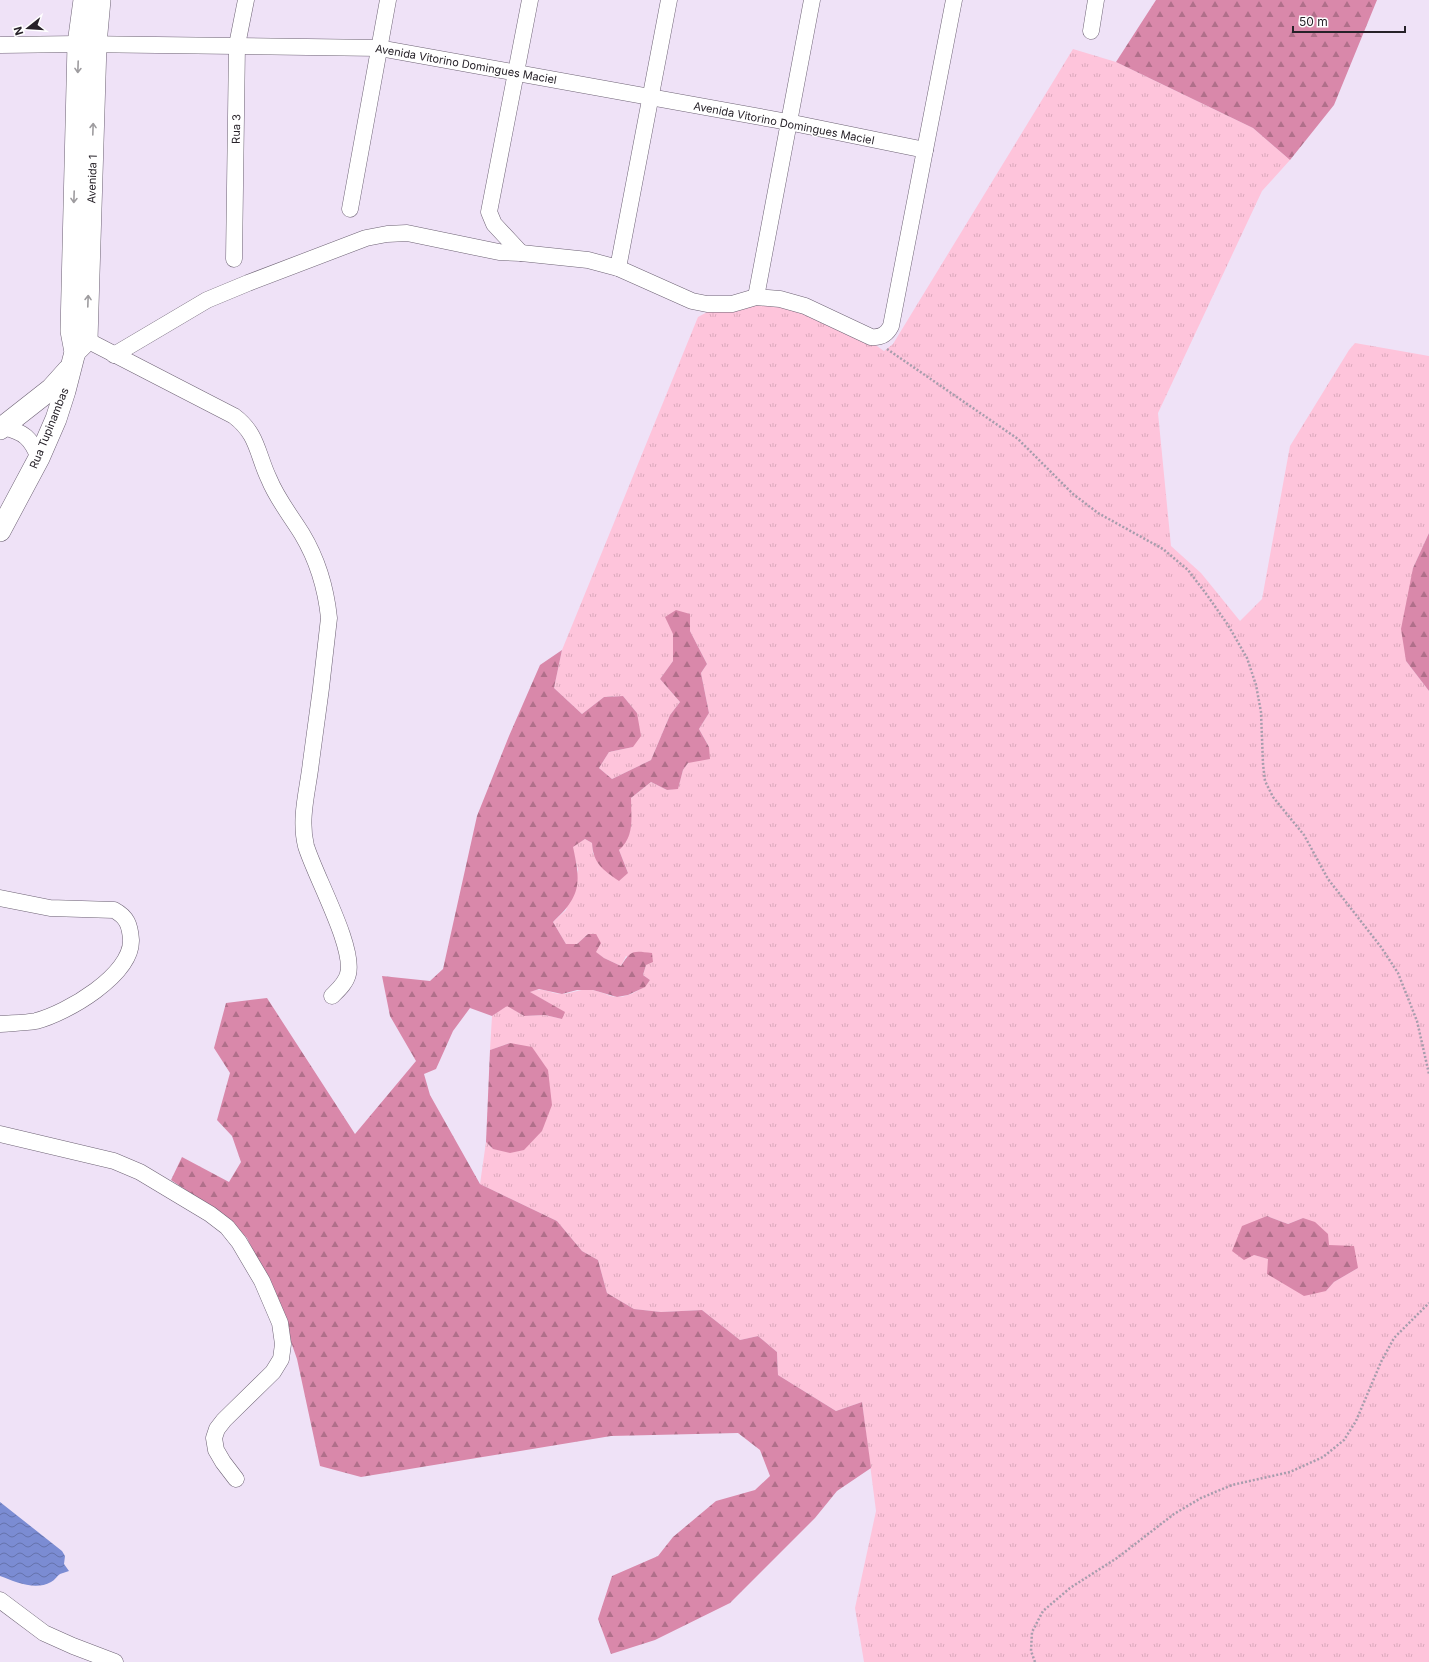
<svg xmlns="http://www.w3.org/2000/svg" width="1429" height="1662" font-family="Inter,sans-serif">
	<defs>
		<pattern id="grass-tufts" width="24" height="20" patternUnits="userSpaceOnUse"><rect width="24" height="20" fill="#fec4db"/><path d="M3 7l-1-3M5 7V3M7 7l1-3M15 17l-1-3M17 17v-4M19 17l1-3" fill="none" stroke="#daa8bc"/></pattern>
		<pattern id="forest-firs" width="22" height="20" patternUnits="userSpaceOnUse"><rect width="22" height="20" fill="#d988aa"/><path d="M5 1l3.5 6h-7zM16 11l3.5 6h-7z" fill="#b06f8a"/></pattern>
		<pattern id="water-waves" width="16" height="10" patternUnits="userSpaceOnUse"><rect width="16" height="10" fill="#7b8cd3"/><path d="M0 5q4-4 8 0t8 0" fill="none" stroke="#6572ab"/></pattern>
	</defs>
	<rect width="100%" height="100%" fill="#efe2f7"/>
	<!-- grass -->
	<path fill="url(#grass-tufts)" fill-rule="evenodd" d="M1073 49 1116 62 1253 128 1290 160 1262 191 1158 413 1171 546 1201 573 1240 621 1262 599 1290 446 1349 350 1355 343 1429 356V533L1413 568 1406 661 1429 691V1662H864L855 1608 876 1511 862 1402 836 1411 778 1375 777 1352 758 1336 740 1340 702 1310 661 1312 634 1309 607 1293 598 1260 582 1251 557 1221 480 1184 486 1142 493 1149 510 1043 490 1050 492 1016 507 1005 524 1016 545 1015 562 1019 549 1003 529 992C546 986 548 994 562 994 572 994 580 988 592 990 600 991 608 996 616 997 628 998 643 989 650 980L643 975 646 965 626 956 621 966 604 958 595 952 588 934 577 944H566L553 922 566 910 578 870 572 847 585 839 592 843 593 854 628 873 619 850 631 825V798L651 782 667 790 678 788 683 770 688 763 709 747 699 729 709 713 701 673 707 664 690 631 673 634V661L660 679 680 702 670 715 651 760 612 779 599 768 609 752 633 747 637 713 623 696 604 697 582 714 554 688 562 650 698 317 711 310 764 302 783 303 867 339 884 351 893 344ZM1267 1216 1288 1224 1303 1218 1329 1245 1358 1268 1334 1282 1326 1291 1269 1259 1254 1255Z"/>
	<!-- forest -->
	<g fill="url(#forest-firs)">
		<path d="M1156 0H1377L1334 105 1290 160 1253 128 1116 62Z"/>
		<path d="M1429 533V691L1406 661 1401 629 1413 568Z"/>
		<path d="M676 610 690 614V631L707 664 701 673 709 713 699 729 709 747 710 759 688 763 683 770 678 789 667 790 651 782 631 798C631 818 635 836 619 850L628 873 619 881C603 870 593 863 592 843L585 839 573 847C581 883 581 896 553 922L566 944H577L588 934H596L601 943 596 952 604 958 621 966C631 949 634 951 652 953L653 962 646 965 643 975 650 980 645 987 628 995 617 997 593 990H577L562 994 539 989 530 992 565 1012 562 1019 545 1015 524 1016 507 1006 492 1016 470 1008 453 1031 436 1069 424 1074 430 1095 480 1184 557 1221 582 1251 598 1260 607 1293 634 1309 661 1312 702 1310 740 1340 758 1336 777 1352 778 1375 836 1411 862 1402 871 1468 837 1491 815 1518 730 1603 655 1640 611 1654 598 1619 612 1576 658 1556 673 1537 716 1501 755 1490 770 1476 760 1450 738 1433 611 1436 361 1477 320 1466 297 1359 275 1296 247 1238 220 1213 171 1180 182 1157 229 1182 241 1162 232 1136 217 1120 230 1073 214 1048 226 1003 267 998 355 1134 416 1061 390 1016 382 976 430 981 443 969 477 816 509 736 540 665 562 650 554 688 582 714 604 697 623 696 637 713 641 736 633 747 609 752 599 768 612 779 651 760 670 715 680 702 660 679 673 661V634L665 617Z"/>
		<path d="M510 1043 532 1047 548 1070 552 1105 542 1131 524 1150 510 1153 493 1149 486 1142 490 1050Z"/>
		<path d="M1267 1216 1288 1224 1303 1218 1315 1222 1328 1234 1329 1245 1354 1246 1358 1268 1334 1282 1326 1291 1304 1296 1267 1274 1268 1259 1254 1255 1244 1260 1232 1251 1242 1226Z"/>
	</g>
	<!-- water -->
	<path fill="url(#water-waves)" d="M0 1502 62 1551 65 1556 64 1564 69 1571C66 1572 63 1573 60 1574 57 1576 55 1580 51 1582 35 1591 16 1582 0 1576Z"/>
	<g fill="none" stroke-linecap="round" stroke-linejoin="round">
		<defs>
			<g id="minor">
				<path d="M1091 31 1096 0"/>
				<path d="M0 45 78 44 379 48 788 122 925 150"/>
				<path d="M350 209 388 0"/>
				<path d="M521 253 494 224 489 212 530 0"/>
				<path d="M234 259 237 45 246 0"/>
				<path d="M618 268 669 0"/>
				<path d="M756 297 812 0"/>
				<path d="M77 335 234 416C258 434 257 454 269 479 277 499 291 516 302 534 317 559 326 589 329 618 324 666 318 714 311 762 308 790 299 818 306 846 315 876 355 947 348 974 346 983 338 990 332 996"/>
				<path d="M114 355 207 300 248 283 366 238 387 234 407 233 499 252 521 253 588 260 618 268 692 301 707 304H732L756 297 780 299 805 306 871 337C881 338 887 334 891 326L954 0"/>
				<path d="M3 427C24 432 31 438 39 458"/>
				<path d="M0 898 50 908 114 910C127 917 130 925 131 940 132 975 67 1013 36 1021 25 1023 12 1023 0 1024"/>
				<path d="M0 1134 114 1161 140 1172 210 1214 227 1227 239 1242 262 1281 280 1323 283 1344 281 1359 273 1372 224 1420 217 1429 214 1438 216 1450 223 1462 236 1479"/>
				<path d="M0 1600 44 1633 73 1646 115 1662"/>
			</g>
			<g id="tertiary">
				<path d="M75 352 87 340 96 44 100 0"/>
				<path d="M0 429 51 389 68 370"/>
				<path d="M0 531 39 458 56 419 65 391 75 352 71 331 78 44 84 0"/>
			</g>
		</defs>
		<!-- minor casing -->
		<use href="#minor" stroke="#6d6274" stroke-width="17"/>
		<!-- tertiary casing -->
		<use href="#tertiary" stroke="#6d6274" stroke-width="22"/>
		<!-- path -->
		<g stroke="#a79dad" stroke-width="2.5" stroke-dasharray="2 2" stroke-linecap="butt">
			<path d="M887 349 1018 439 1073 494 1098 513 1163 549 1188 570 1207 595 1228 625 1247 658 1256 685 1261 712 1263 764 1265 781 1273 797 1304 835 1328 879 1381 947 1398 973 1417 1021 1429 1074"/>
			<path d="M1035 1662 1031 1651 1032 1632 1043 1611 1070 1588 1117 1558 1174 1514 1201 1498 1232 1485 1290 1472 1323 1457 1344 1440 1356 1421 1381 1362 1394 1338 1429 1303"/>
		</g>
		<!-- minor -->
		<use href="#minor" stroke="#fff" stroke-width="16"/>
		<!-- tertiary -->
		<use href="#tertiary" stroke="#fff" stroke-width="21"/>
	</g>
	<!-- one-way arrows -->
	<defs><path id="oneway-shaft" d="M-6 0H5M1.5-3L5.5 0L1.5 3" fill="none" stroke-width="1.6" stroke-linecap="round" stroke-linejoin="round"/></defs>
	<g stroke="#9e9c9f">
		<use href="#oneway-shaft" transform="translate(78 67) rotate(92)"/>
		<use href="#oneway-shaft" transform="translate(93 129) rotate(-88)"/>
		<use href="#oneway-shaft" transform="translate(74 197) rotate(92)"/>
		<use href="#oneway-shaft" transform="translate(88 301) rotate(-88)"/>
	</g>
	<g text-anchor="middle" stroke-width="3" stroke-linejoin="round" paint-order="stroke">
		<!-- street labels -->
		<g font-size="11" fill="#272229" stroke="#fff">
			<text transform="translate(466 64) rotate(10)" y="4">Avenida Vitorino Domingues Maciel</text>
			<text transform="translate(784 123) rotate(11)" y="4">Avenida Vitorino Domingues Maciel</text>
			<text transform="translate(236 129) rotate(-89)" y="4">Rua 3</text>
			<text transform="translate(92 179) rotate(-88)" y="4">Avenida 1</text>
			<text transform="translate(49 428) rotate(-68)" y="4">Rua Tupinambas</text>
		</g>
	</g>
	<!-- north arrow -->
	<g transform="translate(28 28) rotate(253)" stroke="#ffffff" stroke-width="3" paint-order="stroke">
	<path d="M0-3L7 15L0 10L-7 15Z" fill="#272229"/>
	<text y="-6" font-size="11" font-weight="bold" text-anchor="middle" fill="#272229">N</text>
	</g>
	<!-- scale -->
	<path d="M1293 26v6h112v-6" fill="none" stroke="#272229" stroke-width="2"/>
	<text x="1299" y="26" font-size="12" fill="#272229" stroke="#ffffff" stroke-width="3" paint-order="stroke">50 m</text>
</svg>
